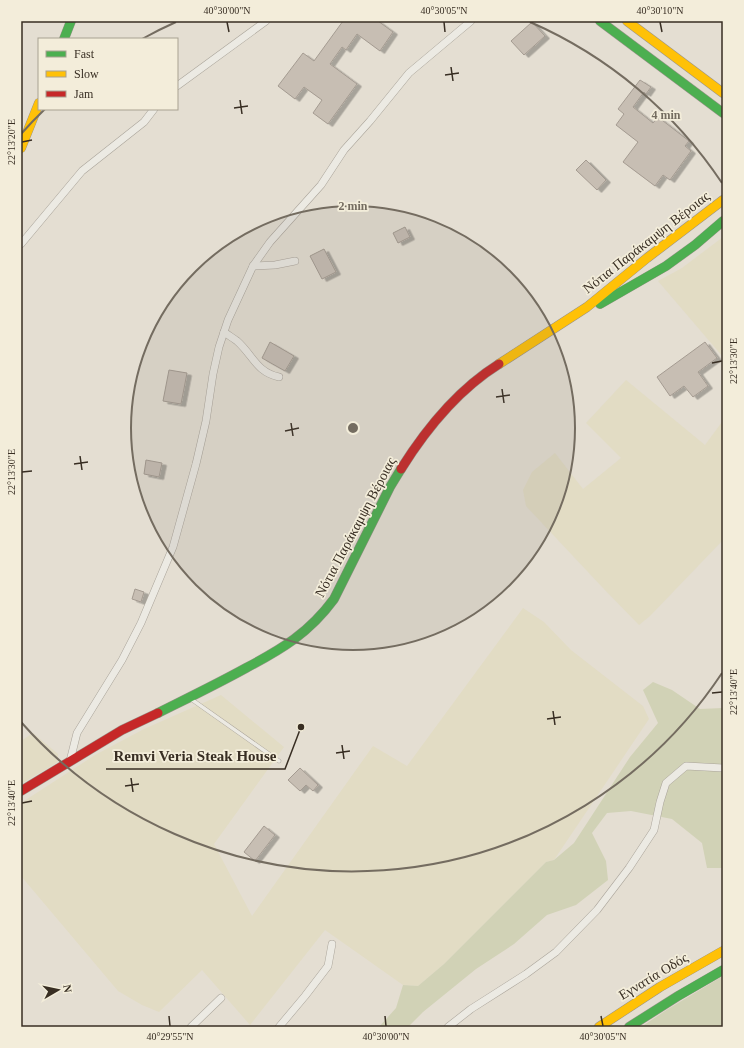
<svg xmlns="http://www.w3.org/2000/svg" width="744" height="1048" font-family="Georgia,serif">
	<defs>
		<filter id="shadow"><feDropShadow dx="4.5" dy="2.5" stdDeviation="0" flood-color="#0004"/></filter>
	</defs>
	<rect width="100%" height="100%" fill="#e4ded2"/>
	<!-- farmland -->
	<g fill="#e2dcc4">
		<path d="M723 237V357L658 281 682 268Z"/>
		<path d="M626 380 705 445 722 422 723 423V540L650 616 639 625 603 588 526 506 523 490 532 472 555 453 583 489 621 458 586 423Z"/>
		<path d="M523 608 544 622 571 650 643 706 649 719 554 860 546 862 444 964 418 986 403 985 325 930 250 1025 202 970 159 1012 142 1005 118 991 21 876V803L95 755 144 729 221 695 284 747 214 844 252 916 373 746 407 766Z"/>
		<path d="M33 733 58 754V762L21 784V741Z"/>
	</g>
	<!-- green -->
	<g fill="#d1d2b6">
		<path d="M653 682 672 690 700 709 723 708V868H707L702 843 672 819 631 811 607 813 592 833 606 861 608 880 576 905 547 915 514 944 476 969 423 1012 408 1027H379L396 1008 403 985 418 986 444 964 546 862 554 860 574 843 630 757 658 723 643 690Z"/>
		<path d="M723 976V1024L719 1027H641L668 1009Z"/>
	</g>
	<!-- building -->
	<g fill="#c7beb3" stroke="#a49b91" filter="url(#shadow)">
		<path d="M343 21H378L393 32 380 51 357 34 346 50 342 47 330 64 357 84 328 124 313 113 322 100 304 87 295 99 278 86 303 53 314 61Z"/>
		<path d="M532 22 545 36 524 55 511 41Z"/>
		<path d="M640 80 651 87 646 94 644 92 633 107 653 123 658 117 689 141 685 146 691 151 670 180 663 175 655 186 623 162 638 142 616 125 624 114 618 109Z"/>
		<path d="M586 160 606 180 597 190 576 170Z"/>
		<path d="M405 227 410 237 398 243 393 233Z"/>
		<path d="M324 249 336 272 322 279 310 256Z"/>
		<path d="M270 342 294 356 285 371 262 358Z"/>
		<path d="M705 342 717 358 698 372 708 386 693 397 684 386 670 396 657 377Z"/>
		<path d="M169 370 187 373 181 404 163 401Z"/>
		<path d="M146 460 162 463 159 477 144 474Z"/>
		<path d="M135 589 144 592 141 602 132 599Z"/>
		<path d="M300 768 318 785 313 791 306 785 300 791 288 780Z"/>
		<path d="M264 826 275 835 255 861 244 852Z"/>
	</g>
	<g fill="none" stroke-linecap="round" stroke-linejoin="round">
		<defs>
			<path id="lane" d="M191 699 279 761"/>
			<g id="street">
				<path d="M177 86 266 21"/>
				<path d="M21 244 82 171 144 122 154 109"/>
				<path d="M253 266 275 265 295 261"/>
				<path d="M224 332C228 335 233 338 237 341 253 355 256 372 279 377"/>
				<path d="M70 761 77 733 122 660 141 623 173 547 196 464 206 421 213 374 219 347 228 320 253 266 270 242 321 185 344 150 370 121 409 73 471 21"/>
				<path d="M191 1027 221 998"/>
				<path d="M279 1027 305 996 328 966 332 944"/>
				<path d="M448 1027 471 1009 526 974 556 952 597 910 629 868 654 830 660 802 666 783 686 766 723 768"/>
			</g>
			<g id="fast">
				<path d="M600 21 723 113"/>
				<path d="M64 39 71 21"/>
				<path d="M600 304 666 266 695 245 723 221"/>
				<path d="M158 713C188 698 217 684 246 668 282 649 309 633 334 599L390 487 401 469"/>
				<path d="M629 1027 678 996 723 970"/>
			</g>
			<g id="slow">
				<path d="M627 21 723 93"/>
				<path d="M21 148 39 103"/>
				<path d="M499 364 587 307 647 258 723 200"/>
				<path d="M599 1027 660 987 723 951"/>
			</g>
			<g id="jam">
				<path d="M401 469C426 429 459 389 499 364"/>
				<path d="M21 791 122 730 158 713"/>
			</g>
		</defs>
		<!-- lane casing -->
		<use href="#lane" stroke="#aaa49a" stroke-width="4.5"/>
		<!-- street casing -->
		<use href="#street" stroke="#aaa49a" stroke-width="8"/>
		<!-- fast casing -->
		<use href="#fast" stroke="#99938a" stroke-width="10"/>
		<!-- slow casing -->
		<use href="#slow" stroke="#99938a" stroke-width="10"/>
		<!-- jam casing -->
		<use href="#jam" stroke="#99938a" stroke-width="10"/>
		<!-- lane -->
		<use href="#lane" stroke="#eceae3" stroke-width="3.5"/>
		<!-- street -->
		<use href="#street" stroke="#eceae3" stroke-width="7"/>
		<!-- fast -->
		<use href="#fast" stroke="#4caf50" stroke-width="9"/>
		<!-- slow -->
		<use href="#slow" stroke="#ffc107" stroke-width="9"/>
		<!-- jam -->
		<use href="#jam" stroke="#c62828" stroke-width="9"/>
	</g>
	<!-- ticks -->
	<path fill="none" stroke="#382e23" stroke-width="1.5" d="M227 22 229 32M444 22 445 32M660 22 662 32M451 67 453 81M445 75 459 73M240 100 242 114M234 108 248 106M22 142 32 140M712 363 722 361M502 389 504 403M496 397 510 395M291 423 293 436M285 431 299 428M80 456 82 470M74 464 88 462M22 472 32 471M712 693 722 692M553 711 555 725M547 719 561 717M342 745 344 759M336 753 350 751M131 778 133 792M125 786 139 784M22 803 32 801M169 1016 170 1026M385 1016 386 1026M601 1016 603 1026"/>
	<!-- distance rings -->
	<circle cx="353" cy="428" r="222" fill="#746c60" fill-opacity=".12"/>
	<g fill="none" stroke="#746c60" stroke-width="2">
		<circle cx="353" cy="428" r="222"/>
		<path d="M722 673A443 443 0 0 1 21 722M21 134A443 443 0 0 1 45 109M142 39A443 443 0 0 1 176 22M530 22A443 443 0 0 1 722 183"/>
	</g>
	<g text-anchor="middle" stroke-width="3.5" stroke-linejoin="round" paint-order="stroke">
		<!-- street labels -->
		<g font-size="14" fill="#382e23" stroke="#f3edda">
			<text transform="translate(646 242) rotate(-38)" y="5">Νότια Παράκαμψη Βέροιας</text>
			<text transform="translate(355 527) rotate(-62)" y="5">Νότια Παράκαμψη Βέροιας</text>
			<text transform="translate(653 976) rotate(-31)" y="5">Εγνατία Οδός</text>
		</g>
	</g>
	<circle cx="353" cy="428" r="6" fill="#746c60" stroke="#f3edda" stroke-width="2"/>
	<g font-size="12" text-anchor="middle" font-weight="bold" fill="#746c60" stroke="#f3edda" stroke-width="3.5" stroke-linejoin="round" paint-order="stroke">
		<text x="666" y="119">4 min</text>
		<text x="353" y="210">2 min</text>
	</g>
	<!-- callouts -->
	<path fill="none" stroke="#382e23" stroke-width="1.5" d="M301 727L285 769H106"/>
	<circle fill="#382e23" stroke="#f3edda" stroke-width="1.5" cx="301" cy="727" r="4"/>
	<g font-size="15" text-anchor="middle" font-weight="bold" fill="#382e23" stroke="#f3edda" stroke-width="3.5" stroke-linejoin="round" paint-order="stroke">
		<text x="195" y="761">Remvi Veria Steak House</text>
	</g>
	<!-- border -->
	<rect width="744" height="1048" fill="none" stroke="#f3edda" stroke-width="44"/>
	<!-- legend -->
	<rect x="38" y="38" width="140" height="72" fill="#f3edda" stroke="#a8a191"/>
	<rect x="46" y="51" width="20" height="6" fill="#4caf50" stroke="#a8a191"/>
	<text x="74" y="58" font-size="12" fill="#382e23">Fast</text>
	<rect x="46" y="71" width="20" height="6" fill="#ffc107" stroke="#a8a191"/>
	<text x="74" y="78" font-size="12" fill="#382e23">Slow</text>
	<rect x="46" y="91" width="20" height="6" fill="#c62828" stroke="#a8a191"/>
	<text x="74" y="98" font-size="12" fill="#382e23">Jam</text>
	<!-- north arrow -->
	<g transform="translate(58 990) rotate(81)" stroke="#f3edda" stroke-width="3" paint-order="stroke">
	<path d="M0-3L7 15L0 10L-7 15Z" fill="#382e23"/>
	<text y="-6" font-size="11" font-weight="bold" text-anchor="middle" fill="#382e23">N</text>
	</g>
	<rect x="22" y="22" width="700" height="1004" fill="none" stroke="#382e23" stroke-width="1.5"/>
	<g font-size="10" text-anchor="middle" fill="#382e23">
		<text x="227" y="14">40°30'00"N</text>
		<text x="444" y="14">40°30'05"N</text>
		<text x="660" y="14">40°30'10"N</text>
		<text transform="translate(11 142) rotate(-90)" y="4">22°13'20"E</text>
		<text transform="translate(733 361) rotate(-90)" y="4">22°13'30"E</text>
		<text transform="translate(11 472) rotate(-90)" y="4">22°13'30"E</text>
		<text transform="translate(733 692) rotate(-90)" y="4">22°13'40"E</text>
		<text transform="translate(11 803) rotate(-90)" y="4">22°13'40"E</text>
		<text x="170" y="1040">40°29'55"N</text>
		<text x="386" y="1040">40°30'00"N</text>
		<text x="603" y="1040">40°30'05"N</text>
	</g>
</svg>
